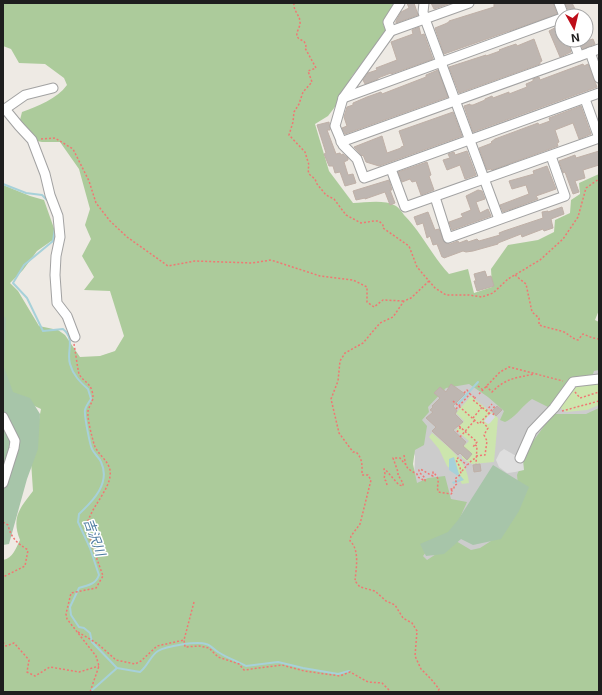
<svg xmlns="http://www.w3.org/2000/svg" width="602" height="695" font-family="Inter,'Noto Sans JP',sans-serif">
	<rect width="100%" height="100%" fill="#eeeae4"/>
	<!-- religious -->
	<path fill="#ccc" d="M473 354 599 362V423L494 556 426 574 411 539 415 456 399 417Z"/>
	<!-- grass -->
	<g fill="#cce5ad">
		<path d="M599 381V405L587 410 566 412 558 406 576 383Z"/>
		<path d="M471 396 498 418 494 462 472 464 462 458V448L469 441 456 430 464 421 456 413Z"/>
		<path d="M432 433C449 448 467 460 469 483L462 484 457 475 447 466 439 449 429 437Z"/>
	</g>
	<!-- forest -->
	<path fill="#accb9b" d="M3 3H395L383 24 387 32 352 76 344 95 328 116 315 124 329 171 353 203C366 203 383 199 396 206 399 208 402 212 404 215 422 233 432 256 449 274L468 269 474 293 492 287 491 269 508 245 538 240 554 232 555 220 570 213 571 200 580 194 579 183 599 174V310L595 320 599 322V370L594 371 592 377 560 394 548 407 532 399C522 406 516 417 505 422L500 420 504 411 488 397 469 384 446 388 428 407 429 412 422 420 427 426 424 445 415 450 413 464 417 483 428 478 445 476 451 499 467 502 455 529 431 546 423 556 427 560 456 541 471 550 480 548 502 534 518 485 517 475 521 465 531 444 553 414H586L599 408V692H3V560C13 558 16 548 20 540 11 517 20 508 33 491L31 461 41 409 26 402H3V185L30 196 44 200 57 237 37 251 23 270 10 283 18 291 39 326 58 330 65 335 80 357 100 356 115 351 124 336 110 291 84 290 94 277 82 256 91 239 85 225 90 209 79 169 60 142H42L32 140 24 131 20 120 22 112C38 106 57 99 67 85L64 78 45 64 19 63 11 49 3 46Z"/>
	<!-- cemetery -->
	<g fill="#a7c5a9">
		<path d="M3 316 6 318 4 367 13 392 30 398 40 414 38 449 27 479 9 544 3 545Z"/>
		<path d="M493 465 529 487 519 511 501 539 473 545 461 539 444 554 426 556 420 544 448 532 458 520Z"/>
	</g>
	<!-- parking -->
	<path fill="#dedede" d="M504 449 523 460 524 470 515 472 507 473 499 467 496 460 500 452Z"/>
	<!-- plaza -->
	<path fill="#d8d9e4" d="M491 413 495 417 490 423 488 424 484 421Z"/>
	<!-- water -->
	<path fill="#a7d1d9" d="M454 457 459 474 464 480 453 484 452 482 460 479 458 476 449 470V459Z"/>
	<g fill="none" stroke-linecap="round" stroke-linejoin="round">
		<!-- stream -->
		<g stroke="#a7d1d9" stroke-width="2">
			<path d="M3 184 26 193 42 195 47 200"/>
			<path d="M55 228 53 241 24 265 13 283 27 298 43 331 63 329C76 340 66 351 70 364 73 375 80 382 88 389L91 399C89 402 86 406 85 410 84 415 90 445 92 449 94 454 99 457 101 462 111 483 93 501 79 514L78 522 90 548 99 575C96 584 89 585 79 588L70 607 71 615 79 627 84 628 90 633 92 642 117 668"/>
			<path d="M458 404 478 382"/>
			<path d="M117 668 140 672C148 666 150 656 158 651 166 646 197 641 206 644 211 645 214 650 218 652 227 658 237 661 246 666L278 662 303 668 338 674 349 671"/>
			<path d="M90 692 117 668"/>
		</g>
	</g>
	<!-- building -->
	<g fill="#beb6b1" stroke="#bfb0a7">
		<path d="M407 3H414L418 15 396 23V21L401 12 409 8Z"/>
		<path d="M431 3H451L434 9Z"/>
		<path d="M494 3H553L557 14 444 54 435 28 445 24 449 22V21L494 7Z"/>
		<path d="M565 3H572L576 11 570 14Z"/>
		<path d="M562 24V44H568L571 52 560 57 549 31Z"/>
		<path d="M419 27 421 35 424 34 433 59 391 74V73L378 78V79L365 84 363 80 368 73 377 70 376 68 397 60 391 42 413 34 412 30Z"/>
		<path d="M534 39 542 61 540 62V64L459 93 449 67 486 55V56L500 51 499 50 507 47 516 44 517 46Z"/>
		<path d="M593 39 595 44 583 49 579 40H582L583 42Z"/>
		<path d="M583 64 584 66 588 64 597 87 473 132 464 106 470 104V105H473L485 100V99L492 96 493 98 509 92V94L527 87 526 84 533 81V79L539 77 540 80Z"/>
		<path d="M438 70 448 97 345 134 342 128 347 126 344 117 347 107 353 105V103L367 97 381 92 382 94 426 77V75Z"/>
		<path d="M581 106 591 134 579 139 573 123 555 130 559 142 557 143 558 146 492 170 491 169 487 170 479 148 492 143 491 142 495 139 538 123 539 125 550 121 549 118Z"/>
		<path d="M453 112 462 136 379 166 366 162 363 155 362 156 354 147 382 136 387 153 401 148V147L404 146 399 131Z"/>
		<path d="M329 122 330 130H327L336 154 340 153 341 155 343 154 348 158V160L344 162 348 175 353 174 356 183 345 186 340 172 335 173 333 166H329L324 154 326 153 317 125Z"/>
		<path d="M467 151 476 175 465 179 460 165 447 170 443 160 450 158 448 154 454 152 455 155Z"/>
		<path d="M599 151V165L583 170 585 178 575 181 579 192 573 194 565 172 563 173 559 161 575 155 576 158Z"/>
		<path d="M427 162 431 175 429 176 434 190 421 195 416 181 412 182 410 179 402 182 398 172Z"/>
		<path d="M547 166 556 189 536 196 538 199 503 212 500 205 529 194 526 185 512 189 509 181 534 174 533 171Z"/>
		<path d="M389 180 392 190H390L395 203 390 205 385 192 365 199V198L356 200 353 191Z"/>
		<path d="M478 190 482 191 485 199 476 202 480 213 488 209 491 216 452 230 449 222 463 217 461 214 471 210 466 196Z"/>
		<path d="M562 207 564 214 551 219 553 228 544 231 543 229 522 237 521 234 498 243V244L473 251 466 252 463 251 444 258 443 257H442L437 244 433 245 430 236 427 238 423 223 417 225 414 217 428 212 435 230 439 229 444 242 450 244 458 241 459 243 467 240 468 242 477 239 479 241 500 235 499 233 504 231 543 218 542 212 548 211V212Z"/>
		<path d="M485 271 487 277 491 276 494 286 477 291 474 281H476L474 274Z"/>
		<path d="M451 384 465 394 453 406 457 411 455 414 463 422 453 430 466 442 463 446 472 454 467 460 460 453 458 455 432 431 436 427 426 418 433 412 430 410 433 407 432 406 440 398 434 393 440 387 446 392Z"/>
		<path d="M497 406 502 410 496 416 492 411Z"/>
		<path d="M480 464 481 471 474 472 473 465Z"/>
	</g>
	<g fill="none" stroke-linecap="round" stroke-linejoin="round">
		<defs>
			<g id="minor">
				<path d="M424 3 423 12 425 19 499 219"/>
				<path d="M469 3 391 31 343 98 335 126 343 145 357 159 364 178 599 93"/>
				<path d="M559 3 564 16"/>
				<path d="M391 31 388 22 400 3"/>
				<path d="M573 40 579 56"/>
				<path d="M590 52 599 78"/>
				<path d="M343 98 562 18"/>
				<path d="M585 99 599 138"/>
				<path d="M3 109H5L25 95 53 88"/>
				<path d="M5 109 19 126 32 140 45 174 50 195 58 216 60 237 56 256 55 275 57 303 67 316 75 337"/>
				<path d="M341 142 599 49"/>
				<path d="M391 169 405 207 599 138"/>
				<path d="M435 197 448 238 565 196 551 156"/>
				<path d="M3 417 15 441 14 448 3 483"/>
				<path d="M520 458 532 431 554 408 573 382 599 379"/>
			</g>
		</defs>
		<!-- minor casing -->
		<use href="#minor" stroke="#a2a2a2" stroke-width="11"/>
		<!-- path -->
		<g stroke="#f07773" stroke-width="1.5" stroke-dasharray="2 2" stroke-linecap="butt">
			<path d="M294 3C293 11 300 15 300 22 301 29 290 37 304 41L306 46 305 48 316 68 308 71 312 82 303 92 299 104 294 112 293 122 289 135 305 152 309 165 308 170 309 174 315 179 317 184 326 195 334 199 346 215 361 223 374 221H379L383 225V228L406 244 409 246 417 267 435 288 446 295H469L482 297 493 293 508 279 540 260 563 239 578 217 586 188 599 179"/>
			<path d="M41 139 55 138 73 149 89 181 96 203 110 221 127 237 168 266 195 261 252 263 271 260 320 276 353 280 367 287V302L374 307 383 300 404 301"/>
			<path d="M515 275 526 284 532 312 539 318V325C547 328 556 329 564 332 570 335 571 338 578 340L583 334 593 338 599 339"/>
			<path d="M429 281 411 298 404 301 393 317 380 323 363 343 345 353 340 361 338 381 331 399 339 433 353 452H356C363 459 362 466 362 475H368L371 480 360 524 351 536 350 541C360 550 356 569 355 581L360 587 375 591 386 601 395 605 403 618 412 623 417 631 415 656 421 669 431 679 439 689 438 692"/>
			<path d="M74 344C75 349 78 371 79 374 82 380 90 383 92 391 95 401 90 403 88 411 87 418 92 437 94 444 97 454 108 460 110 470 113 488 89 508 87 526 87 533 100 567 103 576L96 588 71 593 66 614 67 619 96 656 99 666 90 692"/>
			<path d="M478 386 483 390"/>
			<path d="M486 386 492 392C506 378 516 378 534 374"/>
			<path d="M575 392 580 398 599 392"/>
			<path d="M464 393 467 390 470 394"/>
			<path d="M479 394 500 372 509 367 563 381"/>
			<path d="M453 401 479 424 489 413 473 400 476 397"/>
			<path d="M456 409 470 394 475 398"/>
			<path d="M486 411 492 404"/>
			<path d="M562 411 599 401"/>
			<path d="M490 414 489 413 495 406"/>
			<path d="M493 415 494 413"/>
			<path d="M473 418 482 407"/>
			<path d="M459 426 477 442 473 447"/>
			<path d="M457 432 461 427"/>
			<path d="M460 437 475 420"/>
			<path d="M475 445 477 446 476 464"/>
			<path d="M404 455C406 467 405 468 417 474L418 477 425 481V478L419 472V470L420 469C425 471 428 474 433 476V472C442 481 436 482 438 492L451 494 453 492 450 489H454V486L457 484 455 479 461 474 460 467 456 460 458 458 467 465"/>
			<path d="M476 456 485 455 487 441 484 435 488 428 482 421"/>
			<path d="M462 471 472 460 476 458"/>
			<path d="M387 485 386 481 384 479 385 474 384 469H385L399 485 403 486V483L398 475V472L393 458H400L405 464"/>
			<path d="M3 522 8 525C11 538 17 543 28 550L25 566 3 577"/>
			<path d="M194 602 184 640 185 647 199 646 209 648 218 657 239 664 244 670 282 665 304 671 340 676 350 672 368 682 382 683 391 692"/>
			<path d="M78 632 98 644 116 660 135 664 141 661 157 646 184 640"/>
			<path d="M3 642 6 646 14 643 29 660 27 672 35 676 50 667 79 672 99 666"/>
		</g>
		<!-- minor -->
		<use href="#minor" stroke="#fff" stroke-width="9"/>
	</g>
	<g text-anchor="middle" stroke-width="3" stroke-linejoin="round" paint-order="stroke">
		<!-- water labels -->
		<g font-size="13" font-style="italic" fill="#4d7ba0" stroke="#fff">
			<text transform="translate(95 537) rotate(70)" y="5">吉沢川</text>
		</g>
	</g>
	<!-- border -->
	<rect width="602" height="695" fill="none" stroke="#1e1e1e" stroke-width="8"/>
	<!-- north arrow -->
	<g transform="translate(574 28) rotate(172)"><circle r="19" fill="#ffffff" stroke="#a5a5a5"/>
	<path d="M0-3L7 15L0 10L-7 15Z" fill="#be0d19"/>
	<text y="-6" font-size="11" font-weight="bold" text-anchor="middle" fill="#1e1e1e">N</text>
	</g>
</svg>
